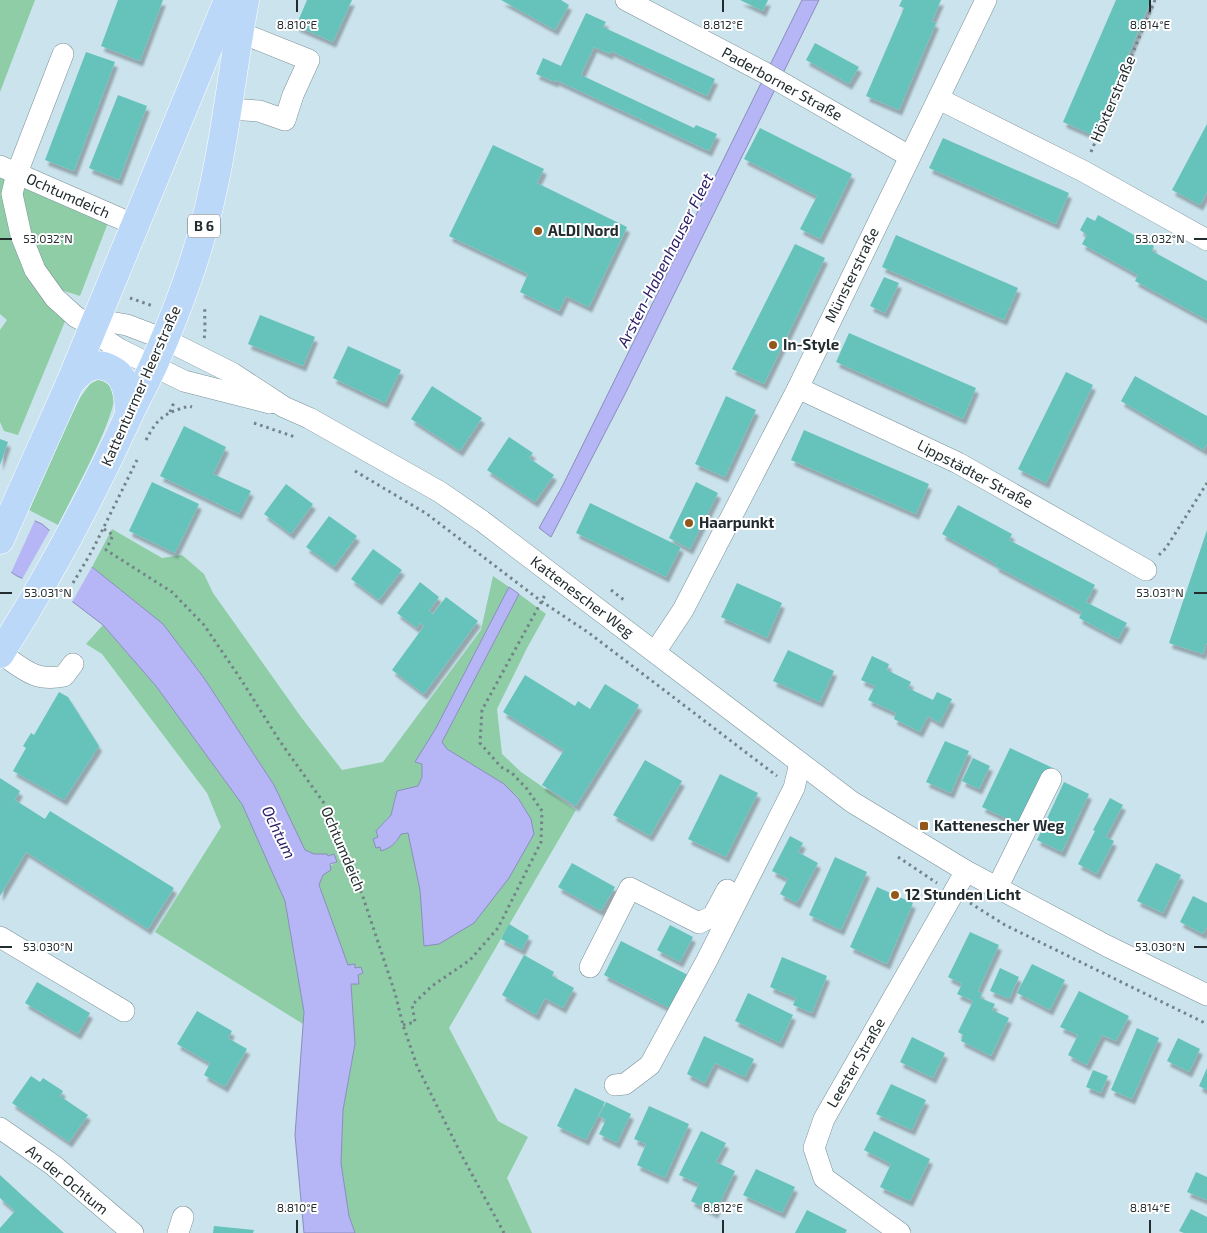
<svg xmlns="http://www.w3.org/2000/svg" width="1207" height="1233" font-family="'Exo 2',sans-serif">
	<defs>
		<filter id="shadow"><feDropShadow dx="3" dy="5.5" stdDeviation="1" flood-color="#0004"/></filter>
	</defs>
	<rect width="100%" height="100%" fill="#cbe3ec"/>
	<!-- green -->
	<g fill="#8ecda6">
		<path d="M0 0H35L0 92Z"/>
		<path d="M0 175 7 178V198L68 314 18 435 4 431 0 422V330L7 320 0 314Z"/>
		<path d="M23 181 109 220 80 296 58 289 32 247 18 194Z"/>
		<path d="M99 379H107C109 382 112 386 114 389 121 410 69 502 58 525L29 510 60 438 80 398 90 384Z"/>
		<path d="M112 529 162 558 182 555 204 574 213 593 301 717 342 770 383 762 481 630 493 576 509 587 436 728 415 762 422 764V777L418 786 397 791 391 815 376 831 378 837 376 848 380 846 381 850 397 841 401 834 408 833 420 890 424 946 509 877 533 834 518 797 504 784 447 749 442 742 519 594 546 614 527 648 497 709 502 754 521 772 576 810 449 1028 498 1121 528 1137 507 1178 532 1233H355L349 1216 341 1163 343 1110 355 1044 351 983 357 975 363 973 355 968 348 965 319 885C323 874 327 866 337 862L334 854 327 856 326 854 314 855 305 850 274 785 204 678 163 624 92 567Z"/>
		<path d="M103 625 156 686 242 804 285 901 304 1012 303 1024 155 932 221 827 207 793 102 654 86 644Z"/>
	</g>
	<!-- water -->
	<g fill="#b6b6f6" stroke="#8a8dba">
		<path d="M802 0H819L624 396 551 537 539 528 563 485Z"/>
		<path d="M0 505 42 524 92 567 163 624 204 678 274 785 305 850 314 854H327L328 856 334 854 337 862 330 864 331 870 323 875 319 885 348 965 355 964V968L361 967 363 973 358 975 359 984H351L355 1044 343 1110 341 1163 349 1216 355 1233H304L295 1135 304 1012 285 901 242 804 156 686 103 625 73 602 17 576 0 565Z"/>
		<path d="M509 587 519 594 442 742 447 749 504 784 518 798 531 819 534 834 509 878 474 923 439 944 424 946 420 890 408 833 401 834C396 843 391 848 381 851L380 847 376 848 373 839 378 837 376 831 391 815 397 791 418 786 422 777V764L415 762 436 728Z"/>
	</g>
	<!-- pier -->
	<g fill="#cbe3ec">
		<path d="M0 503 36 518 10 575 0 568Z"/>
		<path d="M51 528 93 565 71 604 21 581Z"/>
	</g>
	<!-- building -->
	<g fill="#65c3bb" filter="url(#shadow)">
		<path d="M118 0H163L140 61 101 46Z"/>
		<path d="M307 0H352L333 42 296 26Z"/>
		<path d="M501 0H561L569 5 555 30Z"/>
		<path d="M740 0H768L763 11Z"/>
		<path d="M902 0H941L932 21 936 23 899 110 866 96 904 8 899 6Z"/>
		<path d="M1116 0H1151L1095 136 1063 122Z"/>
		<path d="M586 13 606 22 603 27 715 79 707 96 611 51 610 54 594 47 581 75 694 128 696 125 717 134 709 151 556 80 555 82 536 74 543 58 561 66Z"/>
		<path d="M815 43 859 67 849 84 806 60Z"/>
		<path d="M86 52 115 62 74 171 45 160Z"/>
		<path d="M118 95 147 106 119 180 89 168Z"/>
		<path d="M1207 124V192L1200 205 1172 190Z"/>
		<path d="M760 128 852 174 820 239 800 229 817 196 744 159Z"/>
		<path d="M943 138 1069 193 1056 224 929 168Z"/>
		<path d="M493 145 544 169 537 183 627 227 589 307 566 296 559 311 520 292 528 274 449 236Z"/>
		<path d="M1098 215 1154 246 1152 251 1207 281V320L1135 281 1138 275 1082 244 1087 235 1080 230 1087 217 1095 221Z"/>
		<path d="M896 235 1018 288 1004 320 882 267Z"/>
		<path d="M795 244 825 258 764 384 732 369Z"/>
		<path d="M884 277 899 283 885 313 870 306Z"/>
		<path d="M260 315 315 337 303 366 248 344Z"/>
		<path d="M849 333 976 388 963 419 836 362Z"/>
		<path d="M348 346 401 370 385 403 333 378Z"/>
		<path d="M1066 372 1093 385 1046 483 1018 469Z"/>
		<path d="M1135 376 1207 416V444L1204 450 1121 401Z"/>
		<path d="M432 386 482 418 460 451 411 419Z"/>
		<path d="M726 396 756 410 725 477 695 464Z"/>
		<path d="M184 426 226 447 213 474 251 491 239 514 160 476Z"/>
		<path d="M804 430 929 484 916 514 791 460Z"/>
		<path d="M509 437 533 453 529 458 554 475 535 502 487 470Z"/>
		<path d="M0 439 8 442 0 465Z"/>
		<path d="M152 482 199 504 175 553 129 531Z"/>
		<path d="M696 482 718 493 690 549 669 538Z"/>
		<path d="M286 484 313 504 291 534 264 514Z"/>
		<path d="M590 503 681 547 666 577 576 533Z"/>
		<path d="M958 505 1012 534 1009 540 1095 585 1086 602 1127 623 1118 639 1079 618 1082 612 995 566 1000 559 996 564 942 534Z"/>
		<path d="M329 516 357 536 334 567 306 547Z"/>
		<path d="M1207 530V642L1203 654 1169 643Z"/>
		<path d="M373 549 402 570 379 600 351 579Z"/>
		<path d="M420 582 439 597 429 611 433 614 446 597 478 621 424 694 392 670 424 626 420 623 417 628 397 613Z"/>
		<path d="M737 583 782 603 767 638 721 617Z"/>
		<path d="M788 650 834 671 820 702 773 681Z"/>
		<path d="M872 656 889 664 887 670 911 682 908 688 933 700 937 692 952 699 940 723 928 716 920 732 894 719 896 713 868 700 875 686 861 680Z"/>
		<path d="M525 675 575 706 578 701 590 709 605 684 639 705 576 806 542 785 564 750 503 712Z"/>
		<path d="M59 692 68 697 99 746 64 800 13 771 26 748 23 746 31 733 34 735Z"/>
		<path d="M945 741 969 751 951 793 926 782Z"/>
		<path d="M1010 748 1053 768 1024 827 982 807Z"/>
		<path d="M973 758 990 766 979 789 962 781Z"/>
		<path d="M645 760 682 781 650 836 613 815Z"/>
		<path d="M720 774 758 793 726 857 688 839Z"/>
		<path d="M0 778 20 791 15 800 45 819 50 811 174 888 148 929 26 852 0 896Z"/>
		<path d="M1064 782 1089 794 1062 852 1037 840Z"/>
		<path d="M1110 798 1123 805 1106 837 1114 841 1097 874 1078 864 1095 831 1093 830Z"/>
		<path d="M790 836 803 843 798 852 818 863 797 903 780 894 788 879 772 871Z"/>
		<path d="M835 857 867 872 841 930 809 915Z"/>
		<path d="M572 863 615 887 601 911 558 887Z"/>
		<path d="M1156 863 1181 875 1163 913 1137 901Z"/>
		<path d="M877 887 913 903 887 964 850 947Z"/>
		<path d="M1193 896 1207 903V927L1203 934 1180 922Z"/>
		<path d="M509 924 529 936 522 950 501 939Z"/>
		<path d="M670 925 693 937 680 962 657 950Z"/>
		<path d="M970 932 999 945 978 991 982 993 980 998 995 1004 992 1010 1009 1018 991 1056 961 1041 963 1035 958 1032 973 1001 957 994 962 984 948 977Z"/>
		<path d="M621 941 690 976 673 1010 604 975Z"/>
		<path d="M524 955 554 972 552 976 574 988 563 1008 545 998 536 1015 502 995Z"/>
		<path d="M782 957 827 976 812 1013 793 1005 796 998 770 987Z"/>
		<path d="M1032 964 1065 980 1050 1010 1017 993Z"/>
		<path d="M1000 968 1019 977 1009 999 990 991Z"/>
		<path d="M37 982 90 1013 78 1034 25 1003Z"/>
		<path d="M1079 991 1129 1016 1116 1041 1102 1035 1087 1065 1068 1055 1078 1035 1060 1027Z"/>
		<path d="M748 993 793 1015 780 1043 735 1021Z"/>
		<path d="M197 1011 232 1031 228 1038 247 1049 225 1087 204 1075 210 1063 177 1044Z"/>
		<path d="M1137 1028 1159 1038 1132 1099 1111 1090Z"/>
		<path d="M704 1036 754 1059 745 1077 715 1063 705 1083 687 1074Z"/>
		<path d="M912 1037 945 1053 933 1078 900 1062Z"/>
		<path d="M1178 1038 1200 1049 1189 1072 1167 1061Z"/>
		<path d="M1207 1068V1090L1199 1086Z"/>
		<path d="M1093 1070 1108 1076 1101 1093 1086 1087Z"/>
		<path d="M31 1076 40 1082 43 1078 63 1091 60 1096 88 1115 69 1142 12 1103Z"/>
		<path d="M891 1084 926 1100 912 1130 876 1114Z"/>
		<path d="M575 1088 605 1102 586 1140 557 1126Z"/>
		<path d="M606 1102 631 1114 617 1143 599 1134 606 1120 599 1116Z"/>
		<path d="M649 1106 689 1124 665 1178 637 1165 646 1144 634 1139Z"/>
		<path d="M701 1131 726 1143 716 1162 735 1171 715 1213 691 1201 699 1184 679 1175Z"/>
		<path d="M874 1131 930 1159 910 1201 880 1187 891 1164 864 1150Z"/>
		<path d="M756 1169 795 1187 782 1213 743 1195Z"/>
		<path d="M1196 1172 1207 1177V1200L1187 1192Z"/>
		<path d="M0 1175 26 1199 64 1233H0V1228L15 1211 0 1198Z"/>
		<path d="M1191 1209 1207 1217V1233H1184L1179 1231Z"/>
		<path d="M807 1210 847 1230 845 1233H795Z"/>
		<path d="M214 1226 254 1230 253 1233H213Z"/>
	</g>
	<g fill="none" stroke-linecap="round" stroke-linejoin="round">
		<defs>
			<g id="minor">
				<path d="M626 0 765 73 909 156"/>
				<path d="M63 54 17 173 12 194 21 235 35 270 55 298 76 317 93 326"/>
				<path d="M939 99 1083 171 1207 240"/>
				<path d="M228 109 259 111 285 120 293 95 309 60 239 32"/>
				<path d="M0 166 135 225"/>
				<path d="M93 326 110 322 127 325 164 339 232 373 284 407 309 418 440 492 482 521 852 802 966 871 1107 946 1207 995"/>
				<path d="M93 326 101 337 119 349 184 381 270 403"/>
				<path d="M798 388 958 463 1146 570"/>
				<path d="M655 652 683 610 798 388 986 0"/>
				<path d="M0 653C24 669 34 682 64 676L73 664"/>
				<path d="M997 888 1051 779"/>
				<path d="M0 937 124 1011"/>
				<path d="M590 967 630 888 699 923 713 916 727 890"/>
				<path d="M615 1085 625 1084 650 1065 707 960 794 788 800 763"/>
				<path d="M0 1128 53 1165 133 1233"/>
				<path d="M178 1233 183 1217"/>
				<path d="M900 1233 824 1178 814 1148 824 1119 966 871"/>
			</g>
			<g id="major">
				<path d="M70 383C81 371 94 359 111 369 117 372 122 377 124 383 129 393 128 404 129 414"/>
				<path d="M0 540 70 383 228 0"/>
				<path d="M0 654C49 577 91 498 129 415 137 398 146 382 154 364 171 325 187 285 199 244 223 165 230 81 245 0"/>
			</g>
		</defs>
		<!-- minor casing -->
		<use href="#minor" stroke="#7a9098" stroke-width="22"/>
		<!-- major casing -->
		<use href="#major" stroke="#fff" stroke-width="29"/>
		<!-- path -->
		<g stroke="#738389" stroke-width="3" stroke-dasharray="2.5 4" stroke-linecap="butt">
			<path d="M1091 152 1155 0"/>
			<path d="M130 298 153 306"/>
			<path d="M204 338C206 332 204 315 205 307"/>
			<path d="M170 412 175 400"/>
			<path d="M254 423 295 437"/>
			<path d="M146 440C158 417 165 413 189 406L192 407"/>
			<path d="M355 471 427 514 541 601 589 633 777 776"/>
			<path d="M104 529 113 535 106 550 172 592 204 625 242 681 279 740 331 813 363 897 395 993 403 1025 417 1066 462 1156 504 1233"/>
			<path d="M1159 555 1166 548 1207 483"/>
			<path d="M73 583 92 551 137 460"/>
			<path d="M611 590 624 600"/>
			<path d="M898 857 937 883"/>
			<path d="M970 903 1005 925 1207 1024"/>
			<path d="M403 1025 415 1022 412 1005 432 986 470 960 498 928 541 842 542 811 527 789 512 773 501 767 480 743 482 710 545 595"/>
		</g>
		<!-- minor -->
		<use href="#minor" stroke="#fff" stroke-width="21"/>
		<!-- major -->
		<use href="#major" stroke="#bcd8f8" stroke-width="28"/>
	</g>
	<!-- ticks -->
	<path fill="none" stroke="#222c2f" stroke-width="2" d="M297 0V12M723 0V12M1150 0V12M0 239H12M1194 239H1207M0 593H12M1194 593H1207M0 947H12M1194 947H1207M297 1220V1233M723 1220V1233M1150 1220V1233"/>
	<!-- markers -->
	<g fill="#94571a" stroke="#fff" stroke-width="2">
		<circle cx="538" cy="231" r="5"/>
		<circle cx="773" cy="345" r="5"/>
		<circle cx="689" cy="523" r="5"/>
		<rect x="919" y="821" width="10" height="10" rx="2.5"/>
		<circle cx="895" cy="895" r="5"/>
	</g>
	<g text-anchor="middle" stroke-width="4" stroke-linejoin="round" paint-order="stroke">
		<!-- shield labels -->
		<rect fill="#fff" stroke="#646b6d" stroke-width="1" x="188" y="214.5" width="32" height="23" rx="4"/>
		<g font-size="14" font-weight="bold" fill="#222c2f">
			<text x="204" y="231">B 6</text>
		</g>
		<!-- street labels -->
		<g font-size="15" fill="#222c2f" stroke="#fff">
			<text transform="translate(782 84) rotate(29)" y="5">Paderborner Straße</text>
			<text transform="translate(1113 99) rotate(-67)" y="5">Höxterstraße</text>
			<text transform="translate(68 196) rotate(24)" y="5">Ochtumdeich</text>
			<text transform="translate(852 275) rotate(-64)" y="5">Münsterstraße</text>
			<text transform="translate(141 386) rotate(-66)" y="5">Kattenturmer Heerstraße</text>
			<text transform="translate(975 474) rotate(28)" y="5">Lippstädter Straße</text>
			<text transform="translate(582 597) rotate(37)" y="5">Kattenescher Weg</text>
			<text transform="translate(343 849) rotate(67)" y="5">Ochtumdeich</text>
			<text transform="translate(856 1063) rotate(-60)" y="5">Leester Straße</text>
			<text transform="translate(67 1180) rotate(39)" y="5">An der Ochtum</text>
		</g>
		<!-- poi labels -->
		<g font-size="15" font-weight="bold" fill="#222c2f" stroke="#fff" text-anchor="start">
			<text x="548" y="236">ALDI Nord</text>
			<text x="783" y="350">In-Style</text>
			<text x="699" y="528">Haarpunkt</text>
			<text x="934" y="831">Kattenescher Weg</text>
			<text x="905" y="900">12 Stunden Licht</text>
		</g>
		<!-- water labels -->
		<g font-size="16" font-style="italic" fill="#2d216a" stroke="#fff">
			<text transform="translate(665 260) rotate(-63)" y="6">Arsten-Habenhauser Fleet</text>
			<text transform="translate(279 832) rotate(64)" y="6">Ochtum</text>
		</g>
	</g>
	<g font-size="12" text-anchor="middle" fill="#222c2f" stroke="#fff" stroke-width="4" stroke-linejoin="round" paint-order="stroke">
		<text x="297" y="29">8.810°E</text>
		<text x="723" y="29">8.812°E</text>
		<text x="1150" y="29">8.814°E</text>
		<text x="48" y="243">53.032°N</text>
		<text x="1160" y="243">53.032°N</text>
		<text x="48" y="597">53.031°N</text>
		<text x="1160" y="597">53.031°N</text>
		<text x="48" y="951">53.030°N</text>
		<text x="1160" y="951">53.030°N</text>
		<text x="297" y="1212">8.810°E</text>
		<text x="723" y="1212">8.812°E</text>
		<text x="1150" y="1212">8.814°E</text>
	</g>
</svg>
